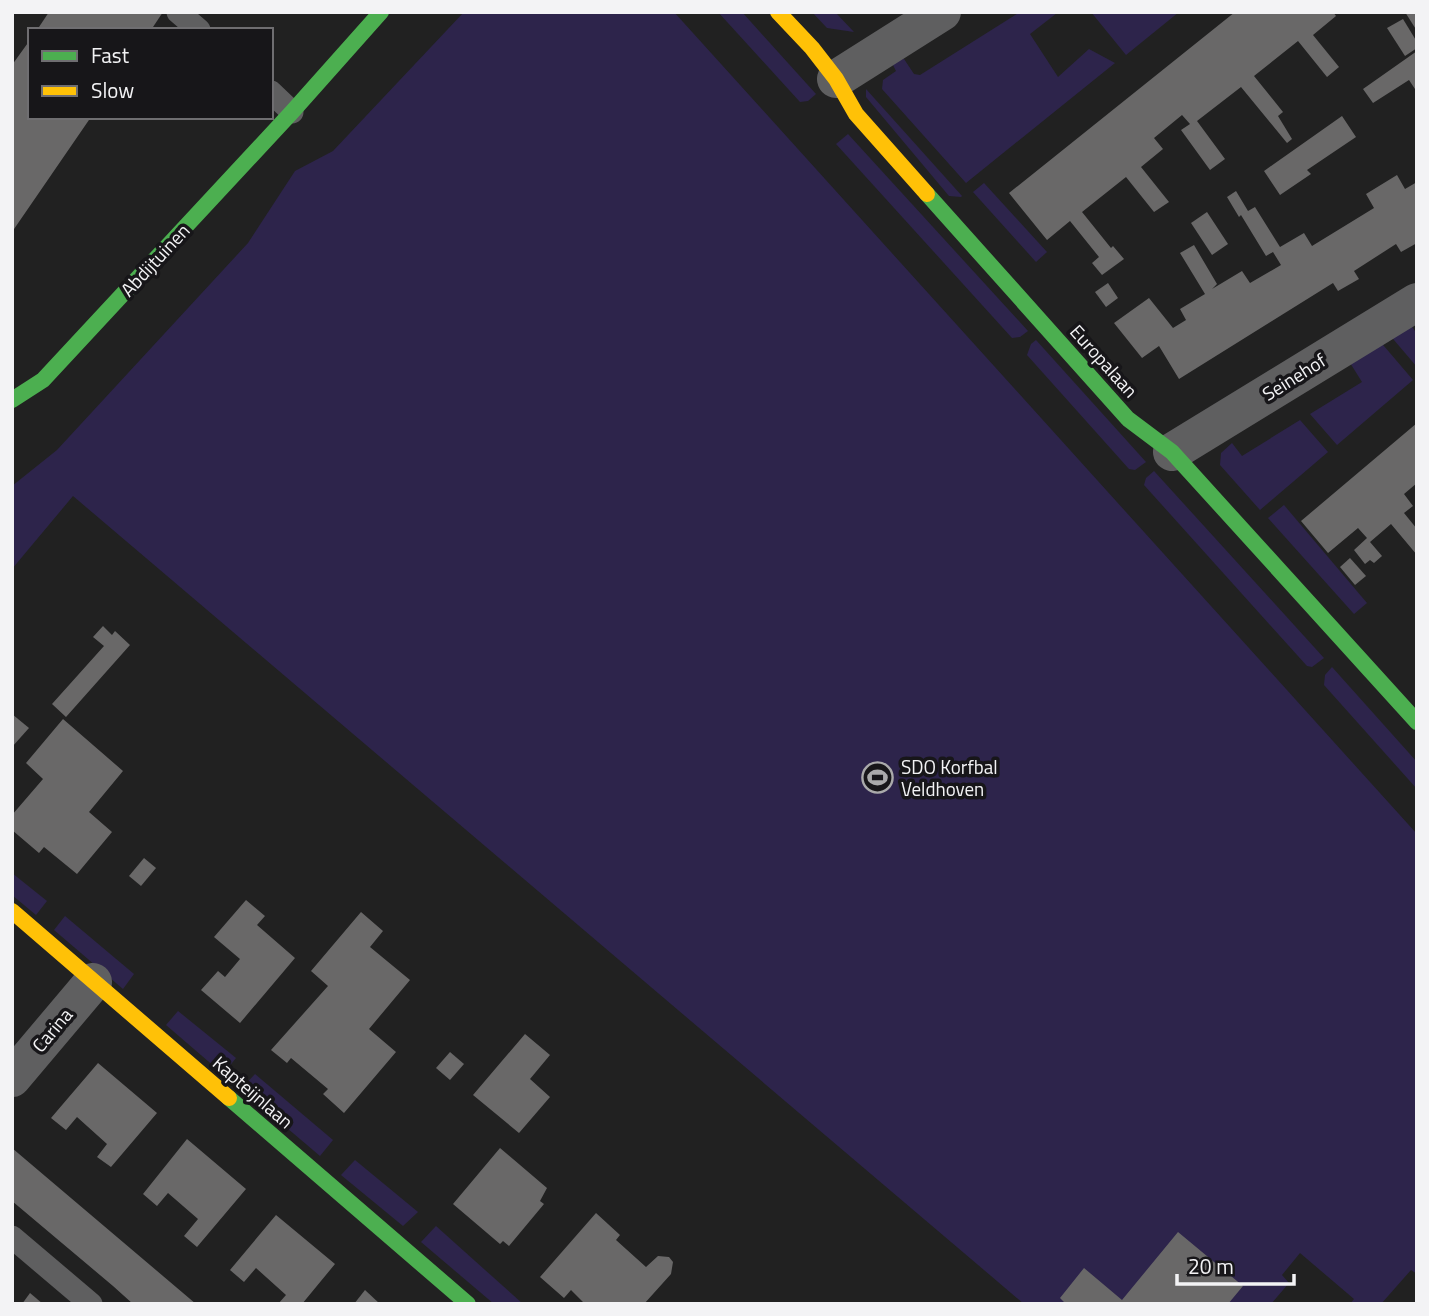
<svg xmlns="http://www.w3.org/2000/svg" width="1429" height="1316" font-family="'Titillium Web',sans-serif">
	<rect width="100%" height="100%" fill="#212121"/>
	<!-- green -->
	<g fill="#2d244b">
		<path d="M464 12H674L1417 834V1274L1411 1270 1381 1304H1350L1354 1299 1300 1253 1282 1275 1289 1283 1271 1304H1024L73 496 12 569V486L57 450 248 243 295 171 333 151Z"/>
		<path d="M718 12H742L816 94 808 101 800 102Z"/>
		<path d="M812 12H835L854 32 827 28Z"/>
		<path d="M1020 12 1057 13 1030 34 1058 77 1089 49 1115 63 966 183 882 89 883 80 896 71 891 61 904 59 914 74 920 75Z"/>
		<path d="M1091 12H1179L1126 55Z"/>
		<path d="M866 89 962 196 961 197 949 196 866 97Z"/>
		<path d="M848 134 1028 331 1020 337 1012 338 836 144Z"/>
		<path d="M984 183 1047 252 1036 262 973 192Z"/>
		<path d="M1408 321 1417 334V367L1388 333Z"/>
		<path d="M1378 339 1413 380 1337 445 1310 414 1362 382 1347 358Z"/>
		<path d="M1036 340 1146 462 1135 470 1129 469 1027 355 1031 344Z"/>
		<path d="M1300 420 1328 452 1260 510 1220 465 1221 453 1232 443 1242 456Z"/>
		<path d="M1154 471 1324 658 1312 667 1307 666 1144 485 1146 478Z"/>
		<path d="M1284 505 1367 603 1354 614 1268 518Z"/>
		<path d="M1332 667 1417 762V789L1324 685 1325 675Z"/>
		<path d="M12 873 47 901 36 915 12 895Z"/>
		<path d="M65 916 134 974 123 989 54 930Z"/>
		<path d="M178 1011 236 1058 223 1074 166 1025Z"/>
		<path d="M255 1074 333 1140 320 1156 241 1089Z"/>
		<path d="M355 1160 418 1212 403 1226 341 1175Z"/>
		<path d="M436 1226 523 1304H494L421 1242Z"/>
	</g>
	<!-- building -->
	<g fill="#696868">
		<path d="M49 12H163L151 30H37Z"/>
		<path d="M1235 12H1333L1336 16 1313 35 1339 67 1327 77 1298 41 1254 76 1283 112 1278 116 1292 139 1287 143 1241 87 1197 121 1225 159 1210 170 1181 130 1190 124 1182 115 1154 138 1163 149 1141 167 1169 202 1154 212 1126 177 1082 212 1111 248 1113 246 1124 259 1102 275 1092 263 1099 257 1070 221 1047 240 1009 193Z"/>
		<path d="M1405 12H1417V31Z"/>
		<path d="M1403 19 1417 42V48L1405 56 1387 28Z"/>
		<path d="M30 40V117H91L12 232V65Z"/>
		<path d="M1417 51V92L1409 80 1373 103 1363 89Z"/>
		<path d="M1342 116 1356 137 1307 170 1311 174 1280 195 1264 171Z"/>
		<path d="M1397 175 1405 189 1417 182V243L1401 252 1396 244 1354 271 1359 279 1338 291 1333 283 1179 379 1159 346 1142 358 1114 323 1149 298 1173 328 1186 320 1180 309 1205 294 1180 253 1194 245 1217 284 1212 289 1242 271 1250 283 1281 265 1273 252 1266 256 1241 215 1239 217 1227 197 1236 191 1248 211 1255 207 1280 247 1304 233 1312 246 1374 208 1366 194Z"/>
		<path d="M1207 212 1228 244 1212 255 1191 223Z"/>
		<path d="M1108 283 1118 298 1106 307 1095 292Z"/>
		<path d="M1417 423V483L1404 494 1413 506 1404 513 1417 529V555L1391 524 1370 542 1382 556 1374 563 1370 560 1365 564 1354 550 1367 538 1358 528 1328 553 1301 521Z"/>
		<path d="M1350 558 1366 576 1355 585 1340 567Z"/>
		<path d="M103 626 112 635 115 631 130 645 66 717 52 704 104 646 93 637Z"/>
		<path d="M12 714 29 728 12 747Z"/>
		<path d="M63 719 123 771 89 812 112 832 77 874 44 847 39 853 12 830V815L43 779 26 763Z"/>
		<path d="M144 858 156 868 141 886 129 876Z"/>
		<path d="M246 900 265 916 257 925 295 958 240 1023 201 990 218 971 225 977 240 959 214 937Z"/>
		<path d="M361 912 383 931 370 947 410 980 369 1029 396 1052 344 1113 323 1094 328 1089 291 1058 287 1063 271 1050 328 986 311 971Z"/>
		<path d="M525 1034 550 1055 530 1079 550 1097 519 1133 473 1095Z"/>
		<path d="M450 1052 464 1064 450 1080 436 1068Z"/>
		<path d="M98 1063 157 1113 111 1167 97 1157 107 1144 77 1117 66 1130 51 1118Z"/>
		<path d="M187 1139 246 1189 197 1247 184 1236 198 1219 168 1193 157 1206 143 1194Z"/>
		<path d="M12 1148 45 1176 196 1304H133L113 1286 12 1201Z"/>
		<path d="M500 1148 547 1188 540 1201 544 1204 509 1246 503 1241 500 1244 453 1204Z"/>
		<path d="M596 1213 620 1235 616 1240 646 1267 658 1256 669 1257 673 1262 671 1274 644 1304H581L583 1302 571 1290 564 1298 540 1277Z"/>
		<path d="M276 1215 335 1264 302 1304H278L286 1295 256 1268 244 1282 230 1270Z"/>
		<path d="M1178 1232 1243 1286 1228 1304H1066L1060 1298 1084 1268 1122 1300Z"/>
		<path d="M365 1290 380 1304H354Z"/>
		<path d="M30 1293 43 1304H22Z"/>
	</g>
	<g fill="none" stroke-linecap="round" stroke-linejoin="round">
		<!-- lane -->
		<g stroke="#5f5f60" stroke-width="23">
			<path d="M178 12 199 30"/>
			<path d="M271 92 292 112"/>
			<path d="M12 1237 91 1304"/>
		</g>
		<!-- street -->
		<g stroke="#5f5f60" stroke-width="38">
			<path d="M836 79 942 12"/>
			<path d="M1172 452 1417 302"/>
			<path d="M12 1078 93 982"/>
		</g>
		<!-- fast -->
		<g stroke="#4caf50" stroke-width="16">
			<path d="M927 194 1128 419 1172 452 1417 722"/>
			<path d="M12 400 43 380 292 112 381 12"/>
			<path d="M229 1098 468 1304"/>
		</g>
		<!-- slow -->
		<g stroke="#ffc107" stroke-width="16">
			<path d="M778 12 812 48 836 79 856 114 927 194"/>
			<path d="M12 911 229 1098"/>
		</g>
	</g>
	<!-- icons -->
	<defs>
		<symbol id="stadium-ring" viewBox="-11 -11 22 22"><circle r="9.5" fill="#171619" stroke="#aaaaab" stroke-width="1.5"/><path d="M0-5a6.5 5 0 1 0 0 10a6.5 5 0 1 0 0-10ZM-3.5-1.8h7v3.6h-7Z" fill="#aaaaab"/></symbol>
	</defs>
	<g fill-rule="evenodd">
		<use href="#stadium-ring" x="860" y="760" width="35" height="35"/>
	</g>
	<g text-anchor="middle" stroke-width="7" stroke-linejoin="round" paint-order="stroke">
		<!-- street labels -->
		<g font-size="19" fill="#f3f3f5" stroke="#171619">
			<text transform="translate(155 260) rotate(-47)" y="7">Abdijtuinen</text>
			<text transform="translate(1104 361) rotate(48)" y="7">Europalaan</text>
			<text transform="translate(1294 377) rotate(-32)" y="7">Seinehof</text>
			<text transform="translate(52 1030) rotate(-50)" y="7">Carina</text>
			<text transform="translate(253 1092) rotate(41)" y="7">Kapteijnlaan</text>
		</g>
		<!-- poi labels -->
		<g font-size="19" fill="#f3f3f5" stroke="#171619" text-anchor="start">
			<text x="901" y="774">SDO Korfbal<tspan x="901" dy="22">Veldhoven</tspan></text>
		</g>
	</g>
	<!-- border -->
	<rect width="1429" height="1316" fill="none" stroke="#f3f3f5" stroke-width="28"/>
	<!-- legend -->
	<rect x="28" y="28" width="245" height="91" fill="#171619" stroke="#6f6e71" stroke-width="2"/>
	<rect x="42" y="51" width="35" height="10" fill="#4caf50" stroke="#6f6e71" stroke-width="2"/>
	<text x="91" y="63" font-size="21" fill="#f3f3f5">Fast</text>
	<rect x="42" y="86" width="35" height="10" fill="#ffc107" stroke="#6f6e71" stroke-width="2"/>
	<text x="91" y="98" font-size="21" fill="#f3f3f5">Slow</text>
	<!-- scale -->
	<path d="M1177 1274v10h117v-10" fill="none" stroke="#f3f3f5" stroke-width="3.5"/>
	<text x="1188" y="1274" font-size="21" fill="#f3f3f5" stroke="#171619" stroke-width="5" paint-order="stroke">20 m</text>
</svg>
